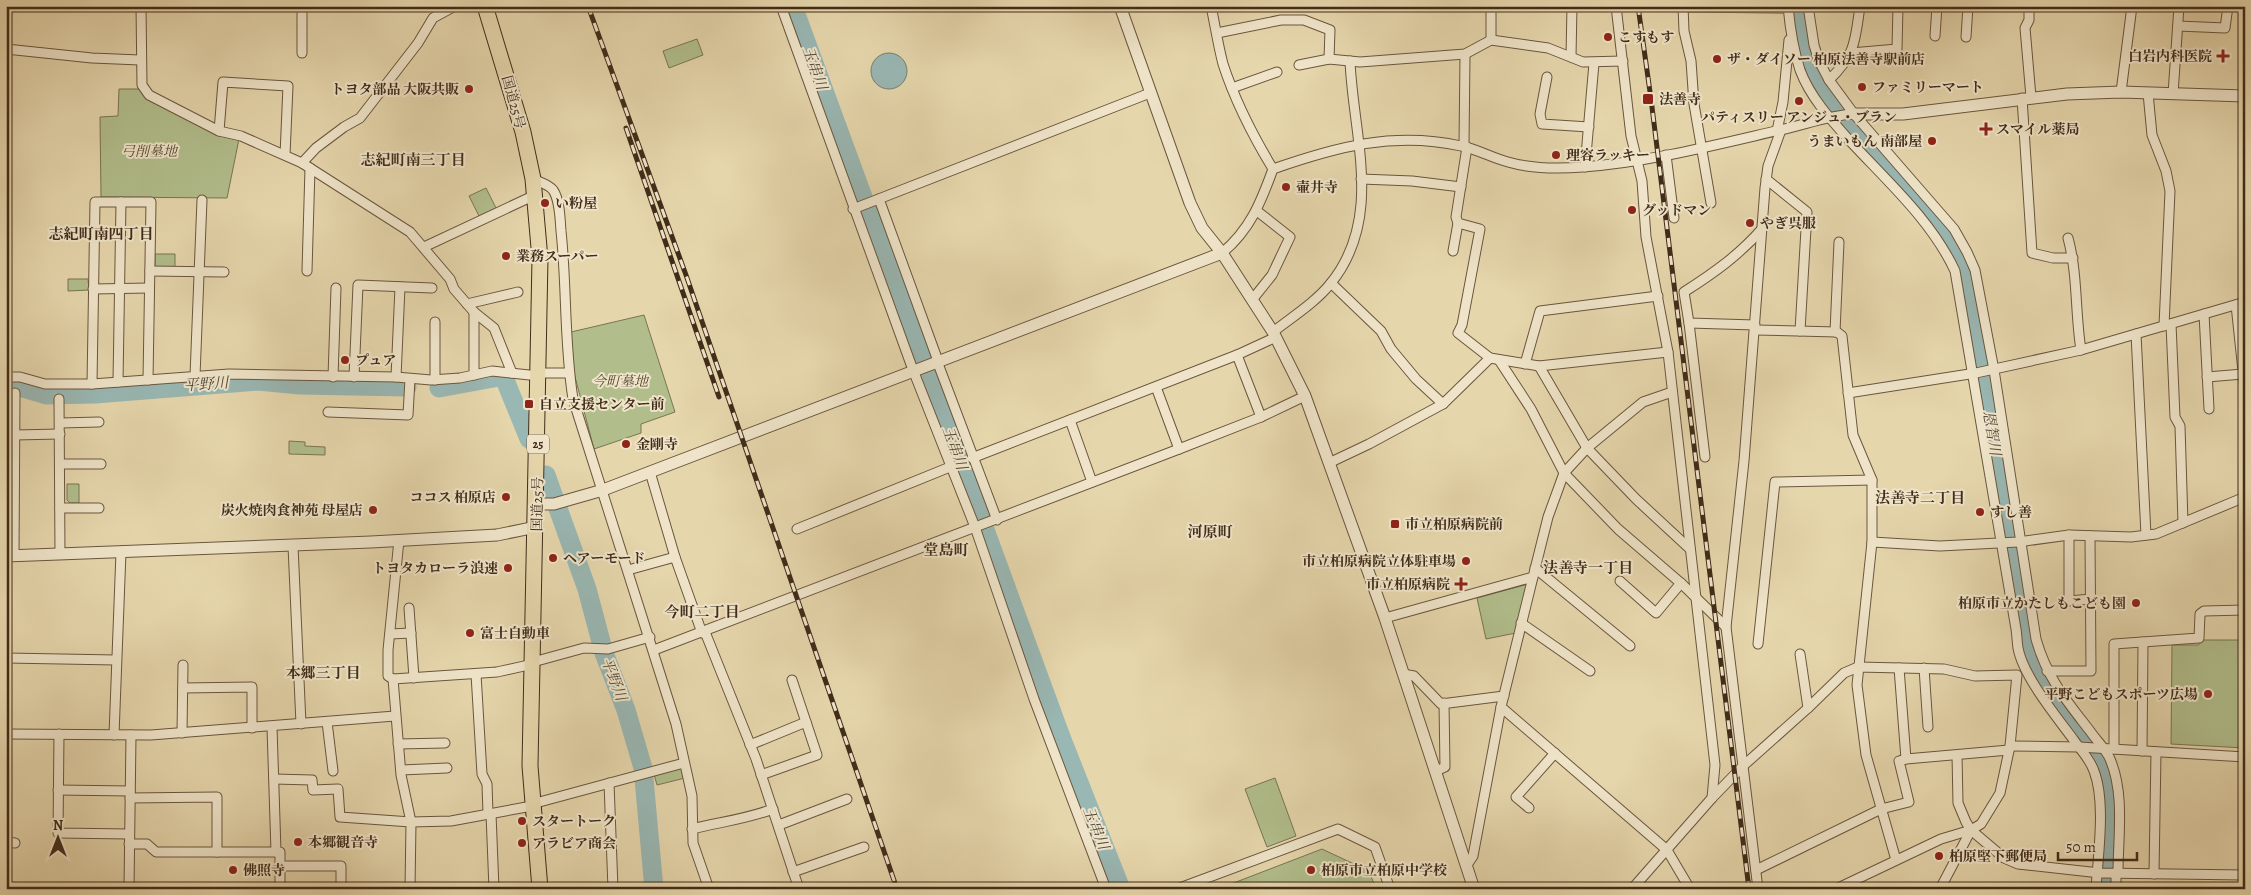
<svg xmlns="http://www.w3.org/2000/svg" width="2251" height="895" font-family="Alegreya,'Noto Serif JP',serif">
	<rect width="100%" height="100%" fill="#e6d6ac"/>
	<filter id="stains"><feTurbulence type="fractalNoise" baseFrequency=".004" numOctaves="4"/><feColorMatrix values="0 0 0 0 .2 0 0 0 0 .09 0 0 0 0 .02 0 0 0 .5 -.17"/></filter>
	<radialGradient id="worn" r=".72"><stop offset=".6" stop-color="#630" stop-opacity="0"/><stop offset="1" stop-color="#630" stop-opacity=".3"/></radialGradient>
	<!-- green -->
	<g fill="#b1be8c" stroke="#797553">
		<path d="M697 39 703 55 669 68 663 51Z"/>
		<path d="M119 89H139L149 98 239 139 227 198 101 197 100 117 118 116Z"/>
		<path d="M486 188 496 208 479 216 469 196Z"/>
		<path d="M155 254H175V268H159L155 266Z"/>
		<path d="M68 279H88L89 290 68 291Z"/>
		<path d="M644 315 675 412 641 424V433L594 449 574 373 571 332Z"/>
		<path d="M289 441 305 442V446L325 447V455L289 454Z"/>
		<path d="M67 484H79V503H70L67 500Z"/>
		<path d="M1528 584 1516 633 1486 639 1477 598Z"/>
		<path d="M2204 640H2245V748L2171 744 2172 645H2198Z"/>
		<path d="M682 767 685 778 657 785 654 774Z"/>
		<path d="M1275 778 1296 836 1267 847 1245 789Z"/>
		<path d="M1322 849 1369 871 1376 889H1218Z"/>
	</g>
	<!-- water -->
	<circle fill="#99b7b3" stroke="#767f76" cx="889" cy="71" r="18"/>
	<g fill="none" stroke-linecap="round" stroke-linejoin="round">
		<!-- river -->
		<g stroke="#99b7b3" stroke-width="19">
			<path d="M793 6 1061 737 1121 889"/>
			<path d="M1796 6 1805 57 1819 86 1940 230C1953 249 1961 267 1968 290L2027 646 2042 682 2101 760 2109 786 2106 889"/>
			<path d="M6 386H16L46 395 95 394 258 381 300 385 407 387"/>
			<path d="M439 388 499 377 505 380 529 439"/>
			<path d="M546 475 587 589 604 653 626 710 643 768 654 889"/>
		</g>
		<defs>
			<g id="minor">
				<path d="M141 6 142 85 149 95 219 131 241 136 302 163 410 232 450 279 454 289 474 312 494 328 512 373"/>
				<path d="M302 6V53"/>
				<path d="M781 6 913 370 975 527 1034 699 1106 889"/>
				<path d="M1211 6C1215 25 1218 45 1223 64 1235 101 1253 136 1273 169"/>
				<path d="M1491 6V40"/>
				<path d="M1616 6 1631 136 1642 181 1646 237 1668 352 1715 765 1712 798"/>
				<path d="M1683 6 1684 31 1691 61 1694 104 1711 203"/>
				<path d="M1788 6C1790 28 1793 49 1800 70 1810 97 1831 120 1850 141 1887 181 1932 221 1955 271L2016 629C2017 635 2017 642 2018 648 2023 676 2056 716 2073 739 2080 749 2090 759 2094 771 2106 802 2098 855 2096 889"/>
				<path d="M1808 6 1814 45 1819 61 1829 80 1854 114 1954 229 1967 252 1975 270 1994 370 2036 639C2047 678 2066 700 2090 731 2096 740 2106 749 2110 759 2125 794 2118 837 2118 873"/>
				<path d="M2029 6V20L2025 28 2031 97"/>
				<path d="M1683 7 1788 8"/>
				<path d="M2178 26 2225 28 2228 6"/>
				<path d="M1217 33 1281 20H1304L1330 30 1329 59"/>
				<path d="M1935 36 1937 6"/>
				<path d="M1966 37 1968 6"/>
				<path d="M6 49 92 58 140 60"/>
				<path d="M1851 53 1897 49 1898 6"/>
				<path d="M1571 57 1572 6"/>
				<path d="M1299 65 1329 59 1360 62 1465 54 1491 40 1548 48 1583 62 1623 61"/>
				<path d="M1547 77 1540 114 1542 124 1589 127"/>
				<path d="M1829 80C1856 54 1855 41 1860 6"/>
				<path d="M1232 88 1277 72"/>
				<path d="M2121 92 2132 6"/>
				<path d="M2148 93 2152 135 2166 171 2170 191 2164 326"/>
				<path d="M2173 94 2179 6"/>
				<path d="M2022 98 2032 253 2053 258H2073"/>
				<path d="M219 131 223 82 288 86 285 155"/>
				<path d="M1777 131 1783 102 1789 40"/>
				<path d="M1464 146 1465 54"/>
				<path d="M1467 147 1456 217 1458 223 1480 229 1462 325 1458 333 1490 358"/>
				<path d="M1666 155 1674 218"/>
				<path d="M302 163 316 148 344 127 360 118 418 43 433 18 455 6"/>
				<path d="M1585 167 1594 63"/>
				<path d="M533 179C539 182 548 184 553 190 560 200 560 219 561 231 567 287 564 343 573 399L676 724 692 796 693 843 709 889"/>
				<path d="M1361 179 1412 181 1461 187"/>
				<path d="M1766 179 1807 212 1800 331"/>
				<path d="M879 199 938 361"/>
				<path d="M853 209 1150 93"/>
				<path d="M2068 238C2078 275 2075 313 2081 350"/>
				<path d="M424 247 535 195"/>
				<path d="M1453 251 1458 223"/>
				<path d="M1222 253C1250 230 1261 202 1273 169 1336 147 1394 131 1461 146 1477 149 1492 158 1508 162 1532 169 1558 169 1583 167 1649 162 1715 145 1780 130 1804 125 1830 115 1854 114"/>
				<path d="M150 271 224 272"/>
				<path d="M307 271 310 168"/>
				<path d="M1331 283 1381 331 1391 349 1416 379 1443 404"/>
				<path d="M93 289 149 288"/>
				<path d="M1252 300 1272 275 1290 237 1257 211"/>
				<path d="M467 304 518 292"/>
				<path d="M2236 305 2245 390"/>
				<path d="M474 312V375"/>
				<path d="M2204 314 2209 409"/>
				<path d="M1689 323 1705 457"/>
				<path d="M2171 324 2175 417 2180 426 2183 523"/>
				<path d="M1755 325 1689 323 1684 292C1714 273 1739 255 1762 229"/>
				<path d="M1755 330 1837 332 1842 336 1853 435 1872 480V542L1857 685 1866 755 1896 860"/>
				<path d="M1273 332C1292 317 1316 302 1331 283 1384 217 1353 136 1350 61"/>
				<path d="M1835 332 1839 242"/>
				<path d="M2136 334 2146 535"/>
				<path d="M1237 355 1261 417"/>
				<path d="M1499 360 1531 409 1564 473 1618 529 1683 585 1726 627"/>
				<path d="M937 361 997 520"/>
				<path d="M1525 364 1540 311 1658 296"/>
				<path d="M1539 366 1587 448 1636 499 1690 549"/>
				<path d="M539 373H569"/>
				<path d="M195 376 202 200"/>
				<path d="M6 377H20L45 384H92L229 374 396 377 431 380 460 378 492 371 539 376"/>
				<path d="M333 377 336 288"/>
				<path d="M354 377 358 285 432 288"/>
				<path d="M396 377 400 287"/>
				<path d="M2207 377 2243 374"/>
				<path d="M435 380V322"/>
				<path d="M118 382 121 202"/>
				<path d="M92 384 95 202H151L148 380"/>
				<path d="M1156 387 1179 449"/>
				<path d="M1848 393 1976 373 2081 350 2245 302"/>
				<path d="M59 399 60 554"/>
				<path d="M328 412 408 415 410 379"/>
				<path d="M1070 420 1092 482"/>
				<path d="M60 423 99 422"/>
				<path d="M14 435 60 434"/>
				<path d="M972 458 1237 355 1276 337"/>
				<path d="M1331 462 1369 444 1443 404 1490 358 1539 366 1668 352"/>
				<path d="M60 464H101"/>
				<path d="M650 472 675 557 702 633"/>
				<path d="M60 508H99"/>
				<path d="M797 529 950 467"/>
				<path d="M2069 535V601L2091 599"/>
				<path d="M1872 542 1940 546 2018 542 2069 535 2131 537 2156 534 2245 497"/>
				<path d="M293 546 301 724"/>
				<path d="M14 556 15 393"/>
				<path d="M1535 568 1630 646"/>
				<path d="M628 570 675 557"/>
				<path d="M1620 581 1656 613 1681 583"/>
				<path d="M409 608 414 678"/>
				<path d="M1385 618 1533 577 1548 517 1564 473 1587 448 1643 402 1672 392"/>
				<path d="M1521 623 1590 671"/>
				<path d="M705 632 756 759 799 889"/>
				<path d="M390 634 411 633"/>
				<path d="M1758 644 1775 482 1872 480"/>
				<path d="M654 650 1179 449 1261 417 1305 396"/>
				<path d="M1800 654 1808 708"/>
				<path d="M6 658 116 660"/>
				<path d="M533 662 584 648 608 649 650 637"/>
				<path d="M1899 668 1906 759 2009 750"/>
				<path d="M1924 668 1928 727"/>
				<path d="M2047 671H2091L2090 536"/>
				<path d="M476 674 482 774 487 784 488 814"/>
				<path d="M1403 674 1414 676 1441 704 1504 696"/>
				<path d="M393 679 388 676V650L399 540"/>
				<path d="M183 688 252 687V728"/>
				<path d="M1501 707 1667 850 1690 889"/>
				<path d="M327 722 333 771"/>
				<path d="M272 727 276 852H280V889"/>
				<path d="M182 733 183 665"/>
				<path d="M6 734 151 735 395 716"/>
				<path d="M59 734 58 833 129 834"/>
				<path d="M114 735 121 552"/>
				<path d="M398 744 445 743"/>
				<path d="M750 745 806 722"/>
				<path d="M2010 746 2079 747 2245 757"/>
				<path d="M2114 749V644L2199 638 2200 614 2204 611 2245 610"/>
				<path d="M2142 751 2143 642"/>
				<path d="M1957 755 1958 803 1966 822 1971 830 2004 858 2018 864 2100 873 2245 875"/>
				<path d="M401 770 447 768"/>
				<path d="M1436 771 1445 767 1444 703"/>
				<path d="M761 775 817 755 792 680"/>
				<path d="M274 779 312 780 313 790 338 789 340 817 411 822 451 821 532 806"/>
				<path d="M609 783 613 889"/>
				<path d="M58 790 130 791"/>
				<path d="M130 798 217 797V852"/>
				<path d="M532 804 684 763"/>
				<path d="M1529 808 1516 797 1555 753"/>
				<path d="M491 814 494 889"/>
				<path d="M779 825 847 799"/>
				<path d="M692 829C720 822 747 819 773 809"/>
				<path d="M6 842 15 843"/>
				<path d="M129 844H147L156 852H276"/>
				<path d="M1467 865 1473 856 1501 707 1533 577"/>
				<path d="M280 866H341V889"/>
				<path d="M1756 870 1881 809 1909 802 1899 761 1906 759"/>
				<path d="M793 872 864 847"/>
				<path d="M2154 874 2156 752"/>
				<path d="M129 889 131 735"/>
				<path d="M410 889 411 822 401 775 393 679 497 672 533 664"/>
				<path d="M1177 889 1338 829 1375 847 1390 889"/>
				<path d="M1632 889 1712 798 1743 766 1808 708 1844 673 1858 667 1944 669 1975 676 2017 675 2010 746 2000 793 1981 824 1971 830 1941 839 1836 889"/>
				<path d="M1758 889 1726 627 1744 461 1765 188 1768 166 1781 130"/>
				<path d="M1940 889 1971 830"/>
				<path d="M2116 889V874"/>
			</g>
			<g id="tertiary">
				<path d="M1120 6 1190 203 1202 228 1222 253 1273 332 1305 396 1385 618 1474 889"/>
				<path d="M1854 114H1903L2067 94 2121 92 2245 96"/>
				<path d="M537 504H554L603 490 1222 253"/>
				<path d="M6 556 371 542 497 535 536 527"/>
			</g>
			<path id="trunk" d="M485 6 523 132 533 179 540 259 530 766 540 889"/>
		</defs>
		<!-- minor casing -->
		<use href="#minor" stroke="#6a563e" stroke-width="11"/>
		<!-- tertiary casing -->
		<use href="#tertiary" stroke="#6a563e" stroke-width="13"/>
		<!-- trunk casing -->
		<use href="#trunk" stroke="#412c1a" stroke-width="17"/>
		<!-- minor -->
		<use href="#minor" stroke="#efe4c9" stroke-width="9"/>
		<!-- tertiary -->
		<use href="#tertiary" stroke="#efe4c9" stroke-width="11"/>
		<!-- trunk -->
		<use href="#trunk" stroke="#e6d6ac" stroke-width="15"/>
		<defs>
			<g id="rail">
				<path d="M588 6 686 275 897 889"/>
				<path d="M1638 6 1651 99 1749 889"/>
				<path d="M626 128 719 397"/>
			</g>
		</defs>
		<!-- rail casing -->
		<use href="#rail" stroke="#412c1a" stroke-width="5"/>
		<!-- rail -->
		<use href="#rail" stroke="#efe4c9" stroke-width="3" stroke-dasharray="9" stroke-linecap="butt"/>
	</g>
	<!-- markers -->
	<g fill="#8f2418" stroke="#efe4c9" stroke-width="2">
		<circle cx="1608" cy="37" r="5"/>
		<path d="M2220.5 48.5h5v5h5v5h-5v5h-5v-5h-5v-5h5z"/>
		<circle cx="1717" cy="59" r="5"/>
		<circle cx="1862" cy="87" r="5"/>
		<circle cx="469" cy="89" r="5"/>
		<rect x="1642" y="93" width="12" height="12" rx="2.5"/>
		<circle cx="1799" cy="101" r="5"/>
		<path d="M1983.5 121.5h5v5h5v5h-5v5h-5v-5h-5v-5h5z"/>
		<circle cx="1932" cy="141" r="5"/>
		<circle cx="1556" cy="155" r="5"/>
		<circle cx="1286" cy="187" r="5"/>
		<circle cx="545" cy="203" r="5"/>
		<circle cx="1632" cy="210" r="5"/>
		<circle cx="1750" cy="223" r="5"/>
		<circle cx="506" cy="256" r="5"/>
		<circle cx="345" cy="360" r="5"/>
		<rect x="524" y="399" width="10" height="10" rx="2.5"/>
		<circle cx="626" cy="444" r="5"/>
		<circle cx="506" cy="497" r="5"/>
		<circle cx="373" cy="510" r="5"/>
		<circle cx="1980" cy="512" r="5"/>
		<rect x="1390" y="519" width="10" height="10" rx="2.5"/>
		<circle cx="553" cy="558" r="5"/>
		<circle cx="1466" cy="561" r="5"/>
		<circle cx="508" cy="568" r="5"/>
		<path d="M1458.5 576.5h5v5h5v5h-5v5h-5v-5h-5v-5h5z"/>
		<circle cx="2136" cy="603" r="5"/>
		<circle cx="470" cy="633" r="5"/>
		<circle cx="2208" cy="694" r="5"/>
		<circle cx="522" cy="821" r="5"/>
		<circle cx="298" cy="842" r="5"/>
		<circle cx="522" cy="843" r="5"/>
		<circle cx="1939" cy="856" r="5"/>
		<circle cx="233" cy="870" r="5"/>
		<circle cx="1311" cy="870" r="5"/>
	</g>
	<g text-anchor="middle" stroke-width="4" stroke-linejoin="round" paint-order="stroke">
		<!-- shield labels -->
		<rect fill="#efe4c9" stroke="#75634e" stroke-width="1" x="527" y="434.5" width="22" height="19" rx="4"/>
		<g font-size="12" font-weight="bold" fill="#412c1a">
			<text x="538" y="448">25</text>
		</g>
		<!-- poi labels -->
		<g font-size="14" font-weight="bold" fill="#412c1a" stroke="#efe4c9" text-anchor="start">
			<text x="1618" y="42">こすもす</text>
			<text x="2212" y="61" text-anchor="end">白岩内科医院</text>
			<text x="1727" y="64">ザ・ダイソー 柏原法善寺駅前店</text>
			<text x="1872" y="92">ファミリーマート</text>
			<text x="459" y="94" text-anchor="end">トヨタ部品 大阪共販</text>
			<text x="1659" y="104">法善寺</text>
			<text x="1799" y="122" text-anchor="middle">パティスリー アンジュ・ブラン</text>
			<text x="1996" y="134">スマイル薬局</text>
			<text x="1922" y="146" text-anchor="end">うまいもん 南部屋</text>
			<text x="1566" y="160">理容ラッキー</text>
			<text x="1296" y="192">壷井寺</text>
			<text x="555" y="208">い粉屋</text>
			<text x="1642" y="215">グッドマン</text>
			<text x="1760" y="228">やぎ呉服</text>
			<text x="516" y="261">業務スーパー</text>
			<text x="355" y="365">プュア</text>
			<text x="539" y="409">自立支援センター前</text>
			<text x="636" y="449">金剛寺</text>
			<text x="496" y="502" text-anchor="end">ココス 柏原店</text>
			<text x="363" y="515" text-anchor="end">炭火焼肉食神苑 母屋店</text>
			<text x="1990" y="517">すし善</text>
			<text x="1405" y="529">市立柏原病院前</text>
			<text x="563" y="563">ヘアーモード</text>
			<text x="1456" y="566" text-anchor="end">市立柏原病院立体駐車場</text>
			<text x="498" y="573" text-anchor="end">トヨタカローラ浪速</text>
			<text x="1450" y="589" text-anchor="end">市立柏原病院</text>
			<text x="2126" y="608" text-anchor="end">柏原市立かたしもこども園</text>
			<text x="480" y="638">富士自動車</text>
			<text x="2198" y="699" text-anchor="end">平野こどもスポーツ広場</text>
			<text x="532" y="826">スタートーク</text>
			<text x="308" y="847">本郷観音寺</text>
			<text x="532" y="848">アラビア商会</text>
			<text x="1949" y="861">柏原堅下郵便局</text>
			<text x="243" y="875">佛照寺</text>
			<text x="1321" y="875">柏原市立柏原中学校</text>
		</g>
		<!-- street labels -->
		<g font-size="14" fill="#412c1a" stroke="#efe4c9">
			<text transform="translate(514 102) rotate(75)" y="5">国道25号</text>
			<text transform="translate(537 504) rotate(-89)" y="5">国道25号</text>
		</g>
		<!-- park labels -->
		<g font-size="14" font-style="italic" fill="#574931" stroke="#efe4c9">
			<text x="149" y="156">弓削墓地</text>
			<text x="620" y="386">今町墓地</text>
		</g>
		<!-- water labels -->
		<g font-size="15" font-style="italic" fill="#534839" stroke="#efe4c9">
			<text transform="translate(815 68) rotate(70)" y="5">玉串川</text>
			<text transform="translate(206 384) rotate(-4)" y="5">平野川</text>
			<text transform="translate(1992 433) rotate(81)" y="5">恩智川</text>
			<text transform="translate(955 448) rotate(70)" y="5">玉串川</text>
			<text transform="translate(614 679) rotate(69)" y="5">平野川</text>
			<text transform="translate(1096 828) rotate(68)" y="5">玉串川</text>
		</g>
		<!-- neighbourhood labels -->
		<g font-size="15" font-weight="bold" fill="#412c1a" stroke="#efe4c9">
			<text x="413" y="165">志紀町南三丁目</text>
			<text x="101" y="239">志紀町南四丁目</text>
			<text x="1920" y="503">法善寺二丁目</text>
			<text x="1210" y="537">河原町</text>
			<text x="946" y="555">堂島町</text>
			<text x="1588" y="573">法善寺一丁目</text>
			<text x="702" y="617">今町二丁目</text>
			<text x="323" y="678">本郷三丁目</text>
		</g>
	</g>
	<!-- margin -->
	<rect width="2251" height="895" fill="none" stroke="#e6d6ac" stroke-width="25"/>
	<rect x="8" y="8" width="2236" height="880" fill="none" stroke="#412c1a" stroke-width="2.5"/>
	<rect x="12" y="12" width="2226" height="870" fill="none" stroke="#412c1a"/>
	<!-- north arrow -->
	<g transform="translate(58 838)" stroke="#efe4c9" stroke-width="4" paint-order="stroke">
	<path d="M0-4L9 19L0 12L-9 19Z" fill="#412c1a"/>
	<text y="-8" font-size="14" font-weight="bold" text-anchor="middle" fill="#412c1a">N</text>
	</g>
	<!-- scale -->
	<path d="M2058 852v8h79v-8" fill="none" stroke="#412c1a" stroke-width="2.5"/>
	<text x="2066" y="852" font-size="15" fill="#412c1a" stroke="#efe4c9" stroke-width="4" paint-order="stroke">50 m</text>
	<rect width="100%" height="100%" filter="url(#stains)"/>
	<rect width="100%" height="100%" fill="url(#worn)"/>
</svg>
